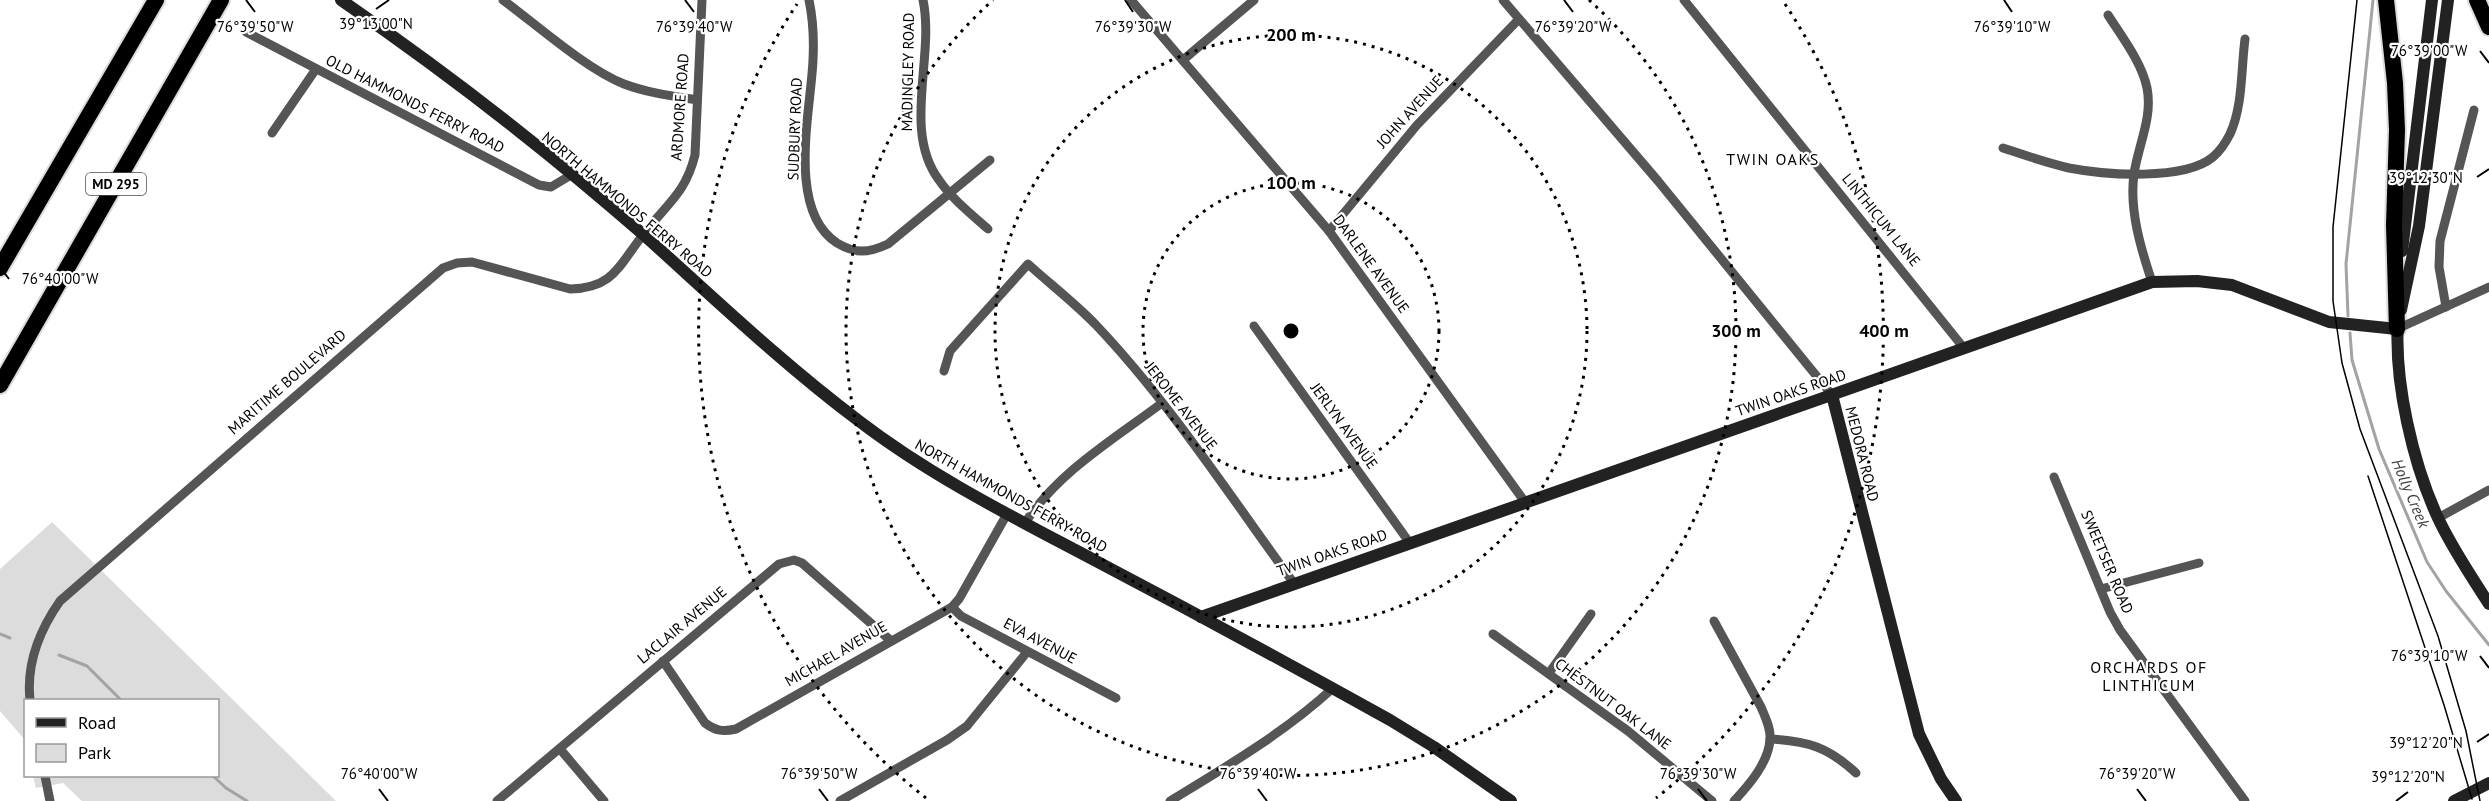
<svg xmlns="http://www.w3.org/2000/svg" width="2489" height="801" font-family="'PT Sans',sans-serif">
	<rect width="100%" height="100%" fill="#fff"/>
	<!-- green -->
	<path fill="#dcdcdc" d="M52 522 336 801H82L63 783 36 788 33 776H218V700H26L25 740 0 711V569Z"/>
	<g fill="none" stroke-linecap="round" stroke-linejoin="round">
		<!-- stream -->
		<g stroke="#a3a3a3" stroke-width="3">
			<path d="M2348 316 2346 264 2373 0"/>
			<path d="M2350 333 2352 360 2379 449 2427 562 2446 591 2489 645"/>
			<path d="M0 634 10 638"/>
			<path d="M59 655 87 666 121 700"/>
			<path d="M213 776 226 788 247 801"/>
		</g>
		<defs>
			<g id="highway">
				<path d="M2386 0 2395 83 2397 130 2394 225 2397 329"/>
				<path d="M2477 0 2489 27"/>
				<path d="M0 268 156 0"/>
				<path d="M0 385 221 0"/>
			</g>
		</defs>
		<!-- highway casing -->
		<use href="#highway" stroke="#dbdbdb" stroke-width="20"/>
		<!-- street -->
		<g stroke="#555" stroke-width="9">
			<path d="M503 0C537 25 586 69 624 84 648 93 672 96 697 100"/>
			<path d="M809 0C813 19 814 40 813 60 811 110 786 210 837 243 855 254 869 253 888 244L990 160"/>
			<path d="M923 0C935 57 902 130 939 180 952 199 971 214 988 229"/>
			<path d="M1131 0 1329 231 1525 502"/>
			<path d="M1503 0 1658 181 1832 395"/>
			<path d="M1684 0 1963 347"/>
			<path d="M2108 15C2122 37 2142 63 2147 88 2153 117 2138 146 2134 174 2129 210 2141 249 2152 282"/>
			<path d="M246 32 539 185 551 187 571 175"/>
			<path d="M1183 60 1254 0"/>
			<path d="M272 133 316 69"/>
			<path d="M2003 148C2024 155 2047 163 2069 168 2105 175 2184 181 2213 157 2220 151 2226 142 2230 134 2243 106 2241 69 2245 39"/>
			<path d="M1329 231 1417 125 1519 19"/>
			<path d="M2446 307 2439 267 2440 241 2474 110"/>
			<path d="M1254 326 1409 542"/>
			<path d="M2397 329 2489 287"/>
			<path d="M944 371 950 351 1028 264C1050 284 1075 303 1096 325 1170 403 1230 496 1293 582"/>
			<path d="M2054 477 2110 612 2120 630 2245 801"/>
			<path d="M2438 518 2489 490"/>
			<path d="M1025 523C1058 472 1114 439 1162 403"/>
			<path d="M2101 589 2199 563"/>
			<path d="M952 607 961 616 1116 698"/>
			<path d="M1714 621 1761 707C1765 717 1771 728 1770 739 1769 762 1749 785 1734 801"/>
			<path d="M1493 634 1628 731 1712 801"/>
			<path d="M663 661 705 723C716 731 723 732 736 729L952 607 959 599 1007 514"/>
			<path d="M1549 673 1591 614"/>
			<path d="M30 700C26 663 39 631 60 601L443 268 457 263 472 262 570 289C614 288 619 265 643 235 666 204 685 195 695 155L702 0"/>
			<path d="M1770 739C1808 741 1828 747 1856 773"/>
			<path d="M560 749 604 801"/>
			<path d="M45 776 50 801"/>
			<path d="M497 801 779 564 794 560 802 563 890 640"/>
			<path d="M840 801 947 740 967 726 1027 652"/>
			<path d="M1170 801C1226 767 1284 733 1333 688"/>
		</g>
		<!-- secondary -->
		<g stroke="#222" stroke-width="12">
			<path d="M341 0C446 72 549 152 645 236 715 299 783 364 859 421 932 477 1015 518 1096 561 1195 613 1293 666 1390 720L1434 747 1511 801"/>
			<path d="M2402 251 2432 0"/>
			<path d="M2401 310 2419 226 2448 0"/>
			<path d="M2398 322C2394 382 2413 464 2438 518 2452 548 2471 576 2489 604"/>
			<path d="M1832 395 1919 734 1941 779 1956 801"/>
			<path d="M1201 617 2152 282 2197 281 2232 285 2329 322 2397 329"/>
			<path d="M2454 801 2489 783"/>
		</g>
		<!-- highway -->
		<use href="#highway" stroke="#000" stroke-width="16"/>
		<!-- tram -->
		<g stroke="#000" stroke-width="1.5">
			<path d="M2357 0 2333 227V301L2342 363 2360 429 2438 636 2466 731 2480 801"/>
			<path d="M2368 476 2444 705 2472 799"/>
		</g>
	</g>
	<!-- ticks -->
	<path fill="none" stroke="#000" stroke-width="2" d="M246 0 255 12M685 0 694 12M1125 0 1133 12M1564 0 1573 12M2004 0 2012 12M376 9 389 0M2480 51 2489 63M2477 177 2489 169M0 267 9 279M2480 656 2489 668M2477 742 2489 734M379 789 388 801M819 789 828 801M1258 789 1267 801M1698 789 1707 801M2137 789 2146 801M2396 801 2408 792"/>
	<!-- distance rings -->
	<g fill="none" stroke="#000" stroke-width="3" stroke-dasharray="3 6">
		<circle cx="1291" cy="331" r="148"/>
		<circle cx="1291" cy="331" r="296"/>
		<path d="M1589 0A445 445 0 1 1 993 0"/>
		<path d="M926 798A593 593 0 0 1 797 4M1785 4A593 593 0 0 1 1656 798"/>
	</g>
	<g text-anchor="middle" stroke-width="4.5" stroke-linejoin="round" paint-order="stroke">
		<!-- shield labels -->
		<rect fill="#fff" stroke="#4c4c4c" stroke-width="1.5" x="86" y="173" width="60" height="22" rx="4.5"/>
		<g font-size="14" font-weight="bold" fill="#000">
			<text x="116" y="189">MD 295</text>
		</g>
		<!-- street labels -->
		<g font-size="15" fill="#000" stroke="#fff">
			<text transform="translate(908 72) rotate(-89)" y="5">MADINGLEY ROAD</text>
			<text transform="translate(415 104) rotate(27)" y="5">OLD HAMMONDS FERRY ROAD</text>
			<text transform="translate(680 107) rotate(-86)" y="5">ARDMORE ROAD</text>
			<text transform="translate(1410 112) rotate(-48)" y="5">JOHN AVENUE</text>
			<text transform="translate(795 129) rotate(-88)" y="5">SUDBURY ROAD</text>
			<text transform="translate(627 205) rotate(40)" y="5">NORTH HAMMONDS FERRY ROAD</text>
			<text transform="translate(1881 220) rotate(51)" y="5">LINTHICUM LANE</text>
			<text transform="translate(1371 264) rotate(54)" y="5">DARLENE AVENUE</text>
			<text transform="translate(287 382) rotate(-41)" y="5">MARITIME BOULEVARD</text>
			<text transform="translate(1791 393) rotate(-19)" y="5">TWIN OAKS ROAD</text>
			<text transform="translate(1181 406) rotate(52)" y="5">JEROME AVENUE</text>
			<text transform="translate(1344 426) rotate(54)" y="5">JERLYN AVENUE</text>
			<text transform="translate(1862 454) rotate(76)" y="5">MEDORA ROAD</text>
			<text transform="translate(1011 496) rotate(29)" y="5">NORTH HAMMONDS FERRY ROAD</text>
			<text transform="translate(1332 553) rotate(-19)" y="5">TWIN OAKS ROAD</text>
			<text transform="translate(2107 562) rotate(67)" y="5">SWEETSER ROAD</text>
			<text transform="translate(682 625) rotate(-40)" y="5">LACLAIR AVENUE</text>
			<text transform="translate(1040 641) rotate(28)" y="5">EVA AVENUE</text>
			<text transform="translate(836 654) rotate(-30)" y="5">MICHAEL AVENUE</text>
			<text transform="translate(1613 704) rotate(37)" y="5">CHESTNUT OAK LANE</text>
		</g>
		<!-- neighbourhood labels -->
		<g font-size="16" letter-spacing="1.5" fill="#000" stroke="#fff">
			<text x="1773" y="165">TWIN OAKS</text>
			<text x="2149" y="673">ORCHARDS OF<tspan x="2149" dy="18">LINTHICUM</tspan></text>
		</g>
		<!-- water labels -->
		<g font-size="16" font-style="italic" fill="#444" stroke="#fff">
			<text transform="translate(2411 493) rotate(67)" y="6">Holly Creek</text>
		</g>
	</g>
	<g font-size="15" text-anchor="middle" fill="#000" stroke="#fff" stroke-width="4.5" stroke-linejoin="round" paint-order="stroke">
		<text x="376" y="29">39°13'00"N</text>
		<text x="255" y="32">76°39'50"W</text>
		<text x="694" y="32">76°39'40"W</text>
		<text x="1133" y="32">76°39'30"W</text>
		<text x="1573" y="32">76°39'20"W</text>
		<text x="2012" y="32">76°39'10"W</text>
		<text x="2429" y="56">76°39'00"W</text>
		<text x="2426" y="183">39°12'30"N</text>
		<text x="60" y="284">76°40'00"W</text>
		<text x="2429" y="661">76°39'10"W</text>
		<text x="2426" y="748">39°12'20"N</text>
		<text x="379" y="779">76°40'00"W</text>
		<text x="819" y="779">76°39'50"W</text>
		<text x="1258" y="779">76°39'40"W</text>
		<text x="1698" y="779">76°39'30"W</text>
		<text x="2137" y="779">76°39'20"W</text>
		<text x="2408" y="782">39°12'20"N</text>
	</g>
	<circle cx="1291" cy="331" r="9" fill="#000" stroke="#fff" stroke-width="3"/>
	<g font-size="18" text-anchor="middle" font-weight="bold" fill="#000" stroke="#fff" stroke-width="4.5" stroke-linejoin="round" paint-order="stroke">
		<text x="1291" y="41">200 m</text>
		<text x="1291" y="189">100 m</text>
		<text x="1736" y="337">300 m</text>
		<text x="1884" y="337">400 m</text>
	</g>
	<!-- legend -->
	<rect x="24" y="699" width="195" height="78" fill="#ffffff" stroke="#999999" stroke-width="1.5"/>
	<rect x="36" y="718" width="30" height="9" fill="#222222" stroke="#999999" stroke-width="1.5"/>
	<text x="78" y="729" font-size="18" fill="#000000">Road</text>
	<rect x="36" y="744" width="30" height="18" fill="#dcdcdc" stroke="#999999" stroke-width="1.5"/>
	<text x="78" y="759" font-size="18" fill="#000000">Park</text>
</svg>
